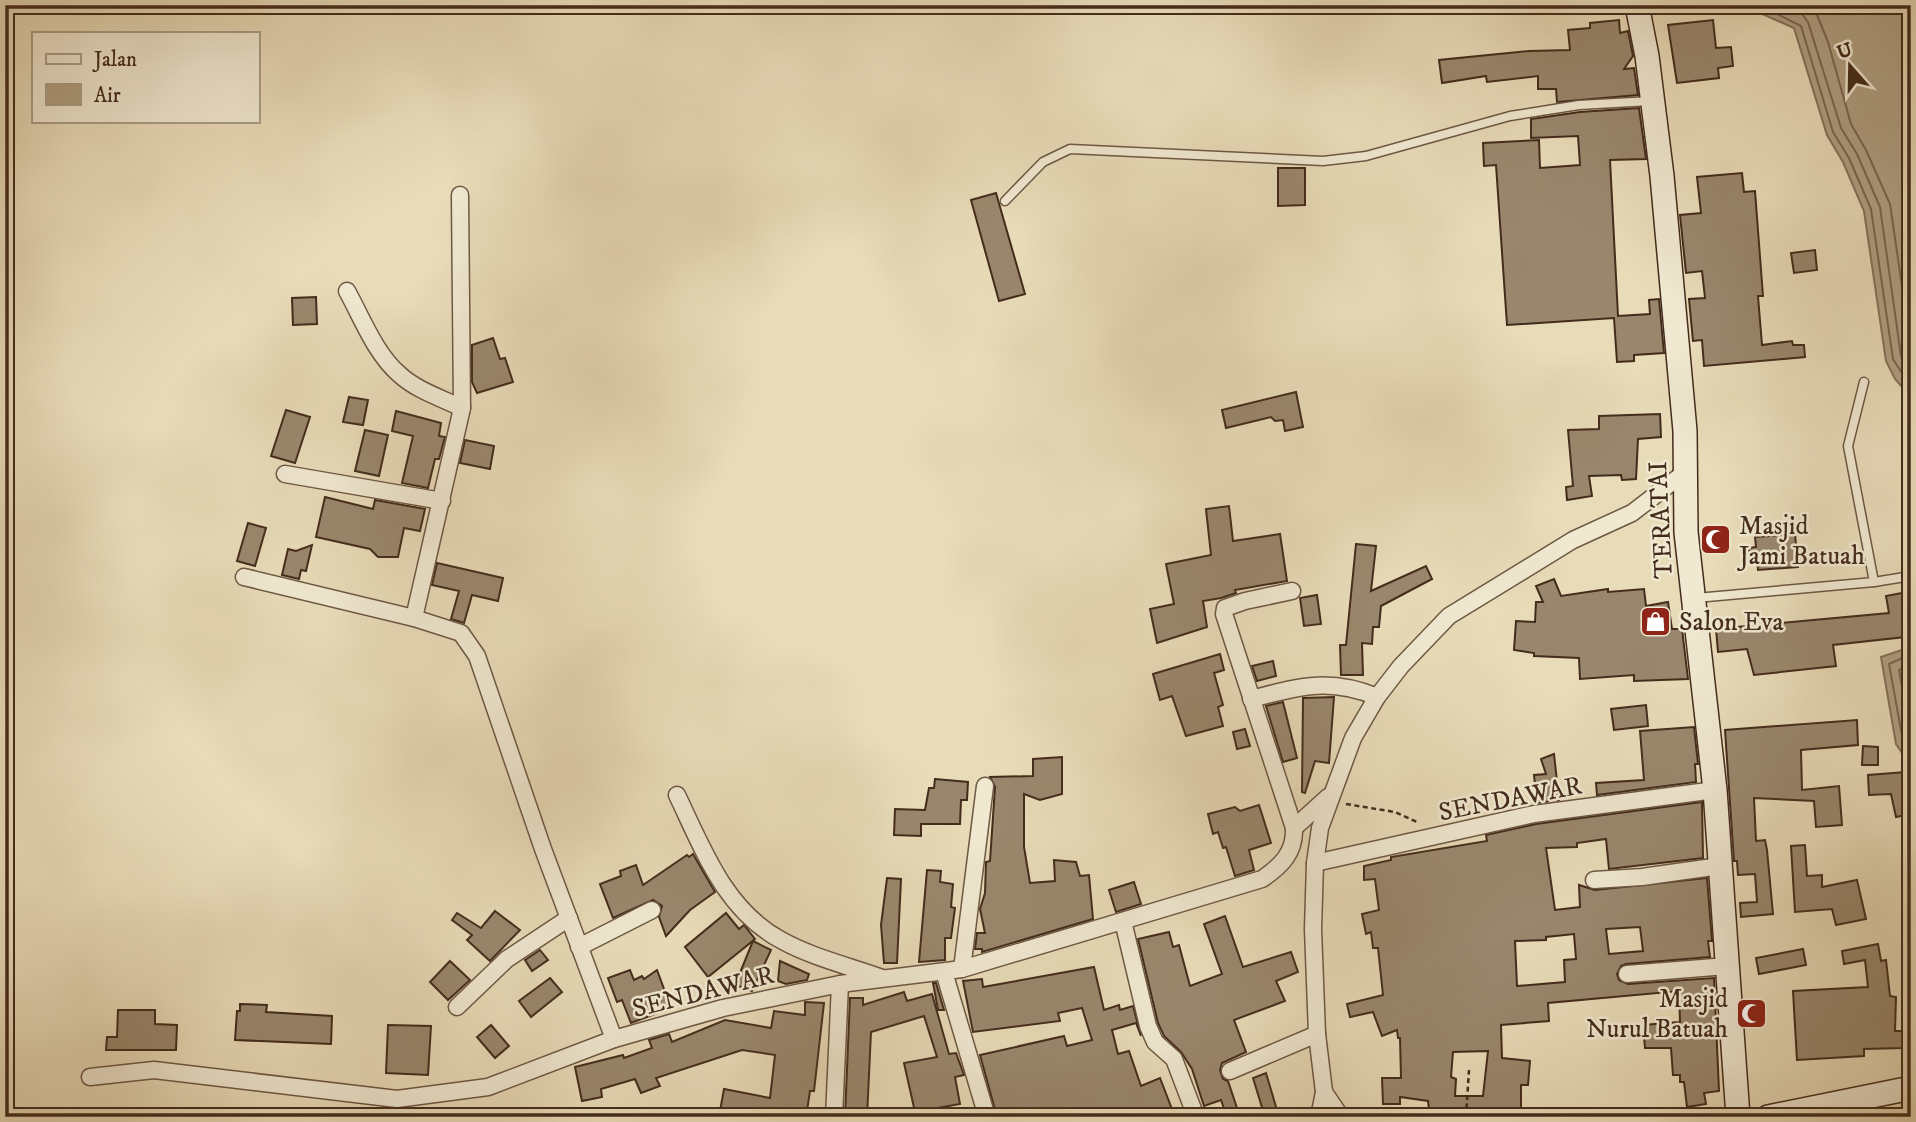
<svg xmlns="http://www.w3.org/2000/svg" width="1916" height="1122" font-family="'IM FELL DW Pica',serif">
	<rect width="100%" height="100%" fill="#e8dbb8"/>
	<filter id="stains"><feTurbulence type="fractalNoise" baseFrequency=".00286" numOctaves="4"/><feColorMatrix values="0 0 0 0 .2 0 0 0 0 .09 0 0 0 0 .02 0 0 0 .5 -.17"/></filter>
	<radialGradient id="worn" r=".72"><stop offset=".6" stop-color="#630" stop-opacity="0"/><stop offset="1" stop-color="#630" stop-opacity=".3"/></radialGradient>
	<!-- water -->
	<g fill="#b0a083" stroke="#85725a" stroke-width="2">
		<path d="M1742 5H1911V397L1895 379 1886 361 1864 211 1843 162 1827 135 1794 28Z"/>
		<path d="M1911 647V766L1896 744 1881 657Z"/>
	</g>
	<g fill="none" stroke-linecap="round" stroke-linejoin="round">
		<!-- shore -->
		<g stroke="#7a6650" stroke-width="2">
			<path d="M1759 5 1801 26 1833 132 1849 158 1871 209 1893 359 1911 387"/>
			<path d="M1782 5 1802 14 1808 22 1841 128 1857 154 1880 207 1901 356 1911 373"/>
			<path d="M1808 5 1817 15 1828 42 1851 124 1866 150 1890 204 1911 348"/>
			<path d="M1911 654 1889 664 1903 741 1911 754"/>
			<path d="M1911 664 1899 670 1911 737"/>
		</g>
	</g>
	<!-- building -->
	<g fill="#99876d" stroke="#442c1c" stroke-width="2" fill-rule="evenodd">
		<path d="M1619 20 1620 33 1628 31 1633 56 1624 69 1634 68 1638 95 1557 102 1556 89H1538V76L1487 82 1486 76 1442 83 1439 60 1529 51 1570 50 1568 30 1590 28V23Z"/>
		<path d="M1713 20 1716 48 1731 47 1733 66 1718 68 1719 78 1677 83 1668 25Z"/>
		<path d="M1639 108 1646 159 1610 160 1618 316 1650 314 1649 300 1659 299 1664 353 1634 355V361L1617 362 1614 318 1507 325 1496 165 1484 166 1483 143 1539 140 1540 168 1580 165 1578 136 1531 138V119L1580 112Z"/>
		<path d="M1278 168H1305V205L1278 206Z"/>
		<path d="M1742 173 1744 192 1755 191 1763 296H1758L1762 345 1792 341 1793 345H1804L1805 357 1704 366 1702 340 1693 341 1689 299 1705 298 1702 271 1686 273 1680 215 1701 213 1697 177Z"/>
		<path d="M996 193 1025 294 999 301 971 200Z"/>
		<path d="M1815 250 1817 270 1794 273 1791 253Z"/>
		<path d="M316 297 317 324 293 325 292 298Z"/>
		<path d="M493 338 500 359 505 358 513 382 477 393 472 382V345Z"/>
		<path d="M1296 392 1303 427 1285 431 1283 420 1275 421 1271 417 1226 428 1222 410Z"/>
		<path d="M349 397 368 400 363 425 343 422Z"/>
		<path d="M286 410 310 417 295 463 271 456Z"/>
		<path d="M396 411 441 423 439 436 445 437 439 459H435L428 488 402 483 413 436 392 431Z"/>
		<path d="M1660 414 1661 437 1638 439 1636 479 1622 480 1621 475 1589 476 1592 496 1567 500 1566 487 1573 486 1568 430 1599 429V416Z"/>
		<path d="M365 430 388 435 379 476 355 471Z"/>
		<path d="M465 440 494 446 490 469 460 463Z"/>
		<path d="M325 497 373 509 375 500 425 509 420 531 404 528 398 557H378L370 549 316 537Z"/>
		<path d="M1229 506 1233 541 1280 534 1287 581 1235 590 1236 593 1221 598 1203 601 1207 627 1157 643 1150 609 1174 604 1166 564 1211 555 1206 509Z"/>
		<path d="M248 523 266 528 255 566 237 561Z"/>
		<path d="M1795 534 1798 567 1758 570 1757 560 1750 561 1749 548 1756 547 1755 537Z"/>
		<path d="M1356 544 1376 546 1371 591 1426 566 1432 579 1381 606 1379 627H1373L1372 644 1362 643 1363 675H1341L1340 645H1346Z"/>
		<path d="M312 545 306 571 301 570 299 579 282 575 288 549 296 551Z"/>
		<path d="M437 563 503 578 498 601 472 595 464 623 451 619 459 591 432 585Z"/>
		<path d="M1554 579 1561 596 1608 589V592L1644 589 1646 606 1668 602 1672 629H1682L1688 679 1634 681V675L1580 679 1579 658 1534 656V653L1514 650 1516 621 1535 622 1536 602H1543L1536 586Z"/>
		<path d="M1902 593 1905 637 1833 645 1836 666 1754 675 1747 649 1718 652 1716 629 1889 613 1886 596Z"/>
		<path d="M1317 595 1321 624 1304 626 1300 598Z"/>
		<path d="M1220 654 1224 670 1214 673 1223 705 1218 707 1223 726 1186 736 1172 696 1160 700 1153 674Z"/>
		<path d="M1273 661 1276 676 1257 681 1252 666Z"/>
		<path d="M1334 697 1329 763 1315 761 1305 793 1302 792 1303 698Z"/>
		<path d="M1283 702 1297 758 1283 762 1266 706Z"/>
		<path d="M1646 705 1648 726 1614 730 1611 709Z"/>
		<path d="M1857 720 1858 745 1801 750 1802 790 1839 786 1842 825 1816 827 1814 801 1754 798 1756 841 1765 840 1767 850 1773 914 1741 917 1740 903 1757 902 1755 874 1738 875 1737 861H1734L1725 730Z"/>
		<path d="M1694 727 1698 764H1695L1696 782 1597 795 1596 783 1644 780 1640 731Z"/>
		<path d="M1245 729 1250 746 1237 749 1233 732Z"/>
		<path d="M1863 746 1878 747V765H1862Z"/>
		<path d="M1554 754 1559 800 1537 803 1534 775 1546 774 1541 759Z"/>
		<path d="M1062 757V794L1040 800 1024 794V847L1030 883 1055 881 1054 860 1076 862 1080 876 1089 875 1093 919 982 952V949H975L977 933H985L980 909 985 893 986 862 990 861 995 787 990 777 1033 776V759Z"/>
		<path d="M1906 772 1911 814 1896 817 1891 794 1869 795 1868 775Z"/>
		<path d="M935 779 968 782 967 800H961L960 824H921V836L894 835 895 809 925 810 929 788H934Z"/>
		<path d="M1702 802 1703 858 1609 869 1606 839 1577 843V847L1546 848 1555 910 1580 907 1579 885 1595 890 1707 878 1712 941H1708L1710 957 1626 964 1621 966 1617 974 1619 980 1628 984 1714 978 1719 1091 1704 1093 1706 1104 1687 1107 1684 1082H1680V1075H1673L1671 1048H1645L1643 1025 1680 1022 1679 991 1548 1003 1549 1021 1501 1025 1502 1058 1530 1061 1528 1085H1521V1117H1430L1428 1101 1400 1097V1104H1383L1382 1078H1401L1400 1038H1398L1397 1030 1382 1036 1373 1012 1350 1017 1347 1004 1383 995 1378 948H1373L1371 932 1366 934 1362 914 1379 910 1375 879 1364 880V866L1391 860V857L1487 841 1486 835 1536 824ZM1640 927 1643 951 1609 954 1606 929ZM1574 934 1576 959 1564 960 1565 982 1517 986 1515 941 1546 940V937ZM1488 1051 1483 1096H1455L1456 1079 1451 1077 1453 1052Z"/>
		<path d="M1259 805 1271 843 1249 850 1254 870 1235 876 1226 847 1223 848 1218 832 1213 834 1208 814 1235 807 1240 811Z"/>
		<path d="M1805 845 1807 876 1822 875V887L1857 880 1866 919 1836 925 1832 909 1795 912 1791 846Z"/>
		<path d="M693 854 715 892 690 910 666 936 659 917 662 906 653 900 613 918 600 884 621 876 620 871 636 865 643 885 687 855 689 857Z"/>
		<path d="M927 870 941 871 940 882 953 884 951 907 955 908 951 938H945V960L919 962Z"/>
		<path d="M887 878 901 879 897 963H884L881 925Z"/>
		<path d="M1134 882 1141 904 1116 912 1109 890Z"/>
		<path d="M495 911 520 930 490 961 467 940 472 935 452 920 457 913 481 928Z"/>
		<path d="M726 913 739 929 744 925 755 939 708 977 685 947Z"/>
		<path d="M1225 916 1243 967 1291 952 1298 972 1276 981 1285 1001 1234 1020 1246 1052 1222 1063 1220 1070 1223 1079 1228 1081 1240 1117H1227L1221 1100 1204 1106 1192 1069 1181 1052 1164 1036 1158 1023 1138 939 1169 932 1173 947 1179 945 1190 986 1222 974 1204 924Z"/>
		<path d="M753 941 771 950 752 991 735 985Z"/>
		<path d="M1878 944 1881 961 1886 960 1890 996 1896 997 1895 1031H1904L1903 1048 1864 1049V1056L1797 1060 1793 991 1868 987 1865 960 1844 964 1842 951Z"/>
		<path d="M1803 949 1806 965 1759 974 1756 958Z"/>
		<path d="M540 950 548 960 532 971 525 960Z"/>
		<path d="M450 961 470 980 448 1000 430 982Z"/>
		<path d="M780 961 809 974 807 980 786 984 778 981Z"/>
		<path d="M1094 967 1104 1010 1119 1005 1120 1010 1133 1006 1141 1036 1136 1023 1112 1030 1118 1054 1129 1051 1141 1086 1160 1078 1175 1117H997L980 1055 1064 1036 1067 1046 1092 1040 1082 1008 1058 1013 1060 1021 973 1032 963 981 982 979 983 987Z"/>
		<path d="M630 970 634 980 642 976 644 979 657 970 671 1008 631 1023 622 1000 617 1002 608 978Z"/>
		<path d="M550 978 562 992 531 1017 519 1001Z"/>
		<path d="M933 983H936L944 1010H938Z"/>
		<path d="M904 992 907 1001 932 994 949 1054 956 1053 964 1075 955 1077 960 1104 915 1112 904 1063 937 1057 924 1016 871 1032 867 1117H845L850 998H863V1005Z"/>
		<path d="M805 1002 824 1003 814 1091H810L806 1117 764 1113V1117H749L720 1111 724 1089 770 1098 775 1055 742 1050 656 1078 660 1086 641 1093 635 1079 601 1089 602 1097 582 1101 575 1067 623 1055 624 1058 652 1048 649 1040 669 1034 672 1042 725 1020 771 1028 774 1011 805 1015Z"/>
		<path d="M240 1004 267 1005 266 1012 332 1016 331 1044 235 1040 237 1011H240Z"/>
		<path d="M118 1010H155V1024L177 1025 176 1050H106L107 1037H117Z"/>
		<path d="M388 1025 431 1026 428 1075 386 1073Z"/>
		<path d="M491 1025 509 1046 495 1058 477 1037Z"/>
		<path d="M1266 1073 1279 1117H1265L1253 1078Z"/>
	</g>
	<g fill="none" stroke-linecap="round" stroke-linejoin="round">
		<defs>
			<g id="lane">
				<path d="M1005 201 1043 162 1070 149 1323 161 1366 156 1510 116 1579 105 1651 101"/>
				<path d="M1874 582 1911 576"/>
				<path d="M1696 598 1874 582 1848 446 1864 382"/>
			</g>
			<g id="street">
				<path d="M460 195 462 408 414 618 461 633 477 656 543 849 614 1039"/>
				<path d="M347 291C362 318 375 353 399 374 416 390 441 398 462 408"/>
				<path d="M285 474 442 501"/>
				<path d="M244 577 414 618"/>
				<path d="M1251 699C1298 687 1329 677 1377 697"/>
				<path d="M677 795C703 849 725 910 781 940 811 957 849 966 882 978"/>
				<path d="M1294 828 1328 797"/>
				<path d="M1315 863 1534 814 1715 790"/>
				<path d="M1594 880 1642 877 1720 866"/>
				<path d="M1123 921 1148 1026 1155 1042 1174 1059 1196 1117"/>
				<path d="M579 947 652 910"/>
				<path d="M962 969 985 786"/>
				<path d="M944 972 987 1117"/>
				<path d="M1627 974 1727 966"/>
				<path d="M457 1007 507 959 569 918"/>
				<path d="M1230 1071 1317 1034"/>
				<path d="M90 1077 154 1070 397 1099 488 1087 614 1039 723 1008 840 984 962 969 1262 879C1281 866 1295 853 1294 828L1224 614 1225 608 1245 601 1292 591"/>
				<path d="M1324 1092 1341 1117"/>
				<path d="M834 1117 840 984"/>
				<path d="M1319 1117 1324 1092 1317 1034 1313 929 1315 863 1320 828 1353 738 1377 697 1401 666 1449 616 1573 540 1632 513 1684 473"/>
			</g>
			<g id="secondary">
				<path d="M1637 5 1647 56 1662 176 1685 431 1686 532 1715 790 1738 1117"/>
				<path d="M1768 1117 1911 1088"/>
			</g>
		</defs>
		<!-- lane casing -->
		<use href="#lane" stroke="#6d5843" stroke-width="11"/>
		<!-- street casing -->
		<use href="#street" stroke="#6d5843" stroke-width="19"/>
		<!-- secondary casing -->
		<use href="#secondary" stroke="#442c1c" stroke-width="26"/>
		<!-- path -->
		<g stroke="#442c1c" stroke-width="2.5" stroke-dasharray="5 3.5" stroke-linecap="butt">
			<path d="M1346 804 1395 812 1417 822"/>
			<path d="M1466 1117 1469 1070"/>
		</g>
		<!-- lane -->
		<use href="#lane" stroke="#f0e8d1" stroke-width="8"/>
		<!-- street -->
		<use href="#street" stroke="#f0e8d1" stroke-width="16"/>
		<!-- secondary -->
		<use href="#secondary" stroke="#f0e8d1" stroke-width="23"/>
	</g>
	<!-- icons -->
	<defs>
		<symbol id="mosque-square" viewBox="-11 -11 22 22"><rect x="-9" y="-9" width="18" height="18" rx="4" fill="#8f2418" stroke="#f0e8d1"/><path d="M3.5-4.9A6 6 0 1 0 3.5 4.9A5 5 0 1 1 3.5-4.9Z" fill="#fff"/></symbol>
		<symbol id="shop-square" viewBox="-11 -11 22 22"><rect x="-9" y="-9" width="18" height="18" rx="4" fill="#8f2418" stroke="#f0e8d1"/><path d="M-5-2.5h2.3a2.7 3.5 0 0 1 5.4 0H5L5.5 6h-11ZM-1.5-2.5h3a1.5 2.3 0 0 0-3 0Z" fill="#fff"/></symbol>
	</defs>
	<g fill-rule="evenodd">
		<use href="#mosque-square" x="1698" y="522" width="35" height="35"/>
		<use href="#shop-square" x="1638" y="604" width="35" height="35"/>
		<use href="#mosque-square" x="1734" y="996" width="35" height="35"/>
	</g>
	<g text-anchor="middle" stroke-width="5" stroke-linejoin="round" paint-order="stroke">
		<!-- street labels -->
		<g font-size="26" fill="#442c1c" stroke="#f0e8d1">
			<text transform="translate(1660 520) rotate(-93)" y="9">TERATAI</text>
			<text transform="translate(1510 798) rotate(-11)" y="9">SENDAWAR</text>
			<text transform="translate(703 991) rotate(-14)" y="9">SENDAWAR</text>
		</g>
		<!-- poi labels -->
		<g font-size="26" fill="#442c1c" stroke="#f0e8d1" text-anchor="start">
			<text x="1739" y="534">Masjid<tspan x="1739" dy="30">Jami Batuah</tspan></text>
			<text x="1679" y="630">Salon Eva</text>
			<text x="1728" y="1007" text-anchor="end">Masjid<tspan x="1728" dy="30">Nurul Batuah</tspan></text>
		</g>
	</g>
	<!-- margin -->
	<rect width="1916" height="1122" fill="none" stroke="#e8dbb8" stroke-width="28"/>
	<rect x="7" y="7" width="1902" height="1108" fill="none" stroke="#442c1c" stroke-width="3.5"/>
	<rect x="14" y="14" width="1888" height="1094" fill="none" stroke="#442c1c" stroke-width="2"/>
	<!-- legend -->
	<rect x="32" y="32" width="228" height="91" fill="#f0e8d1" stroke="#ab9d89" stroke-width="2"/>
	<rect x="46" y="54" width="35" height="10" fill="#f0e8d1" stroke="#ab9d89" stroke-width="2"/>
	<text x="94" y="66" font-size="21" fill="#442c1c">Jalan</text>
	<rect x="46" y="84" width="35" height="21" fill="#b0a083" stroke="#ab9d89" stroke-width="2"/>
	<text x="94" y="102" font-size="21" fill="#442c1c">Air</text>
	<!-- north arrow -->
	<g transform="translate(1850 66) rotate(340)" stroke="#f0e8d1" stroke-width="5" paint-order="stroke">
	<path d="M0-5L12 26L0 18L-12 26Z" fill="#442c1c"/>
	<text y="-10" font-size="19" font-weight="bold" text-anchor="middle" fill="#442c1c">U</text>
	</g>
	<rect width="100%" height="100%" filter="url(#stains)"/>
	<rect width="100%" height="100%" fill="url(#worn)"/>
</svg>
